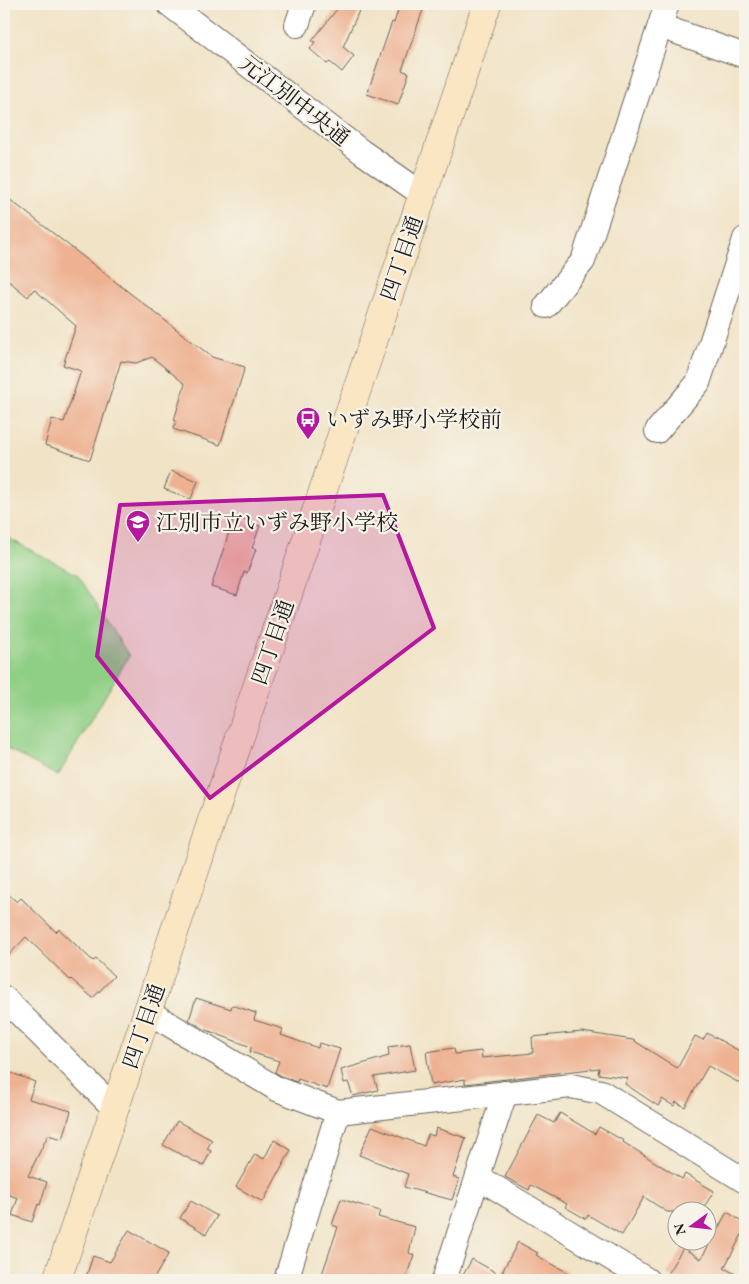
<svg xmlns="http://www.w3.org/2000/svg" width="749" height="1284" font-family="'EB Garamond','Noto Serif JP',serif">
	<rect width="100%" height="100%" fill="#f7f3e8"/>
	<filter id="ink" filterUnits="userSpaceOnUse"><feTurbulence type="fractalNoise" baseFrequency=".02" numOctaves="2"/><feDisplacementMap in="SourceGraphic" scale="10" xChannelSelector="R" yChannelSelector="G"/><feConvolveMatrix kernelMatrix="1 2 1 2 8 2 1 2 1" color-interpolation-filters="sRGB"/></filter>
	<filter id="wash" filterUnits="userSpaceOnUse"><feTurbulence type="fractalNoise" baseFrequency=".0096" numOctaves="4" result="noise"/><feDisplacementMap in="SourceGraphic" scale="20" xChannelSelector="R" yChannelSelector="G"/><feGaussianBlur stdDeviation="1.12" result="paint"/><feColorMatrix in="noise" values="0 0 0 0 0 0 0 0 0 0 0 0 0 0 0 0 0 1.4 0 .05"/><feComposite in="paint" operator="in"/></filter>
	<g filter="url(#wash)">
		<rect width="100%" height="100%" fill="#f1e3c6"/>
		<!-- green -->
		<path fill="#8fcf85" stroke="#567650" d="M4 536 78 575 129 656 58 776 4 747Z"/>
		<g id="blocks">
			<!-- building -->
			<g fill="#eeb293">
				<path d="M341 4H362L343 47 354 56 342 72 330 62 327 64 310 49 315 42 312 41Z"/>
				<path d="M400 4H425L402 70 409 73 398 105 367 94 392 22 394 23Z"/>
				<path d="M4 195 212 357 245 367 220 445 173 429 176 421 174 420 185 384 152 357 136 363 121 361 90 460 45 445 52 419 64 422 81 371 63 365 76 326 34 289 28 297 4 277Z"/>
				<path d="M171 471 198 481 191 499 164 489Z"/>
				<path d="M234 517 260 526 252 548 256 549 247 573 244 572 237 595 211 587Z"/>
				<path d="M4 890 17 902 21 898 56 932 59 929 93 961 96 959 114 976 93 998 71 979 70 980 26 937 4 960Z"/>
				<path d="M196 998 231 1009 232 1005 256 1013 254 1020 283 1029 281 1035 318 1048 319 1043 340 1049 327 1089 298 1079 297 1082 283 1077 275 1072 279 1061 250 1052 251 1047 204 1029 189 1020Z"/>
				<path d="M582 1032 633 1040 677 1068 678 1067 695 1036 703 1040 707 1033 745 1054V1086L708 1066 685 1107 676 1102 674 1106 662 1099 658 1106 625 1084 628 1078 598 1074 599 1068 465 1084V1079L431 1085 426 1052 454 1048 455 1054 481 1051 482 1058 533 1053 532 1037Z"/>
				<path d="M410 1044 415 1070 374 1077 378 1090 353 1096 348 1082 344 1083 341 1070 389 1056 388 1047Z"/>
				<path d="M9 1072 35 1082 29 1099 71 1111 63 1139 48 1135 28 1176 47 1182 40 1205 38 1204 32 1222 12 1215 18 1198 4 1193V1087Z"/>
				<path d="M560 1113 595 1134 599 1127 624 1141 623 1142 682 1179 685 1174 714 1191 701 1212H667L644 1197 622 1235 588 1215 586 1219 565 1207 567 1204 531 1185 529 1190 505 1177 538 1115 554 1123Z"/>
				<path d="M177 1121 212 1140 207 1149 211 1151 203 1166 163 1145Z"/>
				<path d="M372 1126 424 1146 428 1134 434 1136 436 1128 466 1138 453 1177 459 1179 452 1200 404 1187 408 1174 359 1155Z"/>
				<path d="M274 1140 291 1150 263 1202 236 1187 255 1154 264 1159Z"/>
				<path d="M341 1199 380 1211 378 1217 415 1227 409 1253 414 1255 405 1280H320L338 1227 332 1225Z"/>
				<path d="M191 1201 217 1216 206 1234 180 1218Z"/>
				<path d="M727 1212 745 1223V1229L724 1268 745 1279V1280H677L667 1274 683 1248 701 1259Z"/>
				<path d="M129 1230 169 1253 153 1280H85L93 1256 110 1262Z"/>
				<path d="M518 1242 538 1253 536 1255 581 1280H516L502 1272Z"/>
				<path d="M472 1259 509 1280H475L462 1277Z"/>
			</g>
		</g>
	</g>
	<g filter="url(#ink)">
		<use href="#blocks" fill-opacity="0" stroke="#676258" stroke-width="1"/>
		<g fill="none" stroke-linecap="round" stroke-linejoin="round">
			<defs>
				<g id="street">
					<path d="M169 4 362 152 422 194"/>
					<path d="M297 25 304 4"/>
					<path d="M660 26 745 56"/>
					<path d="M546 306 583 261 667 4"/>
					<path d="M657 431 698 383 745 239"/>
					<path d="M4 998 115 1109"/>
					<path d="M147 1011 277 1089 338 1112 571 1086 601 1092 745 1181"/>
					<path d="M478 1177 647 1280"/>
					<path d="M286 1280 338 1112"/>
					<path d="M444 1280 505 1093"/>
				</g>
				<path id="secondary" d="M57 1280 487 4"/>
			</defs>
			<!-- street casing -->
			<use href="#street" stroke="#676258" stroke-width="26"/>
			<!-- secondary casing -->
			<use href="#secondary" stroke="#676258" stroke-width="29"/>
			<!-- street -->
			<use href="#street" stroke="#fff" stroke-width="24"/>
			<!-- secondary -->
			<use href="#secondary" stroke="#fbe6c4" stroke-width="28"/>
		</g>
	</g>
	<!-- marked area -->
	<path fill="#b5179e" fill-opacity="0.2" stroke="#b5179e" stroke-width="4" stroke-linejoin="round" d="M383 495 434 628 210 798 97 656 120 505Z"/>
	<!-- icons -->
	<defs>
		<symbol id="bus-pin" viewBox="-11 -11 22 30"><path d="M0 17L-7.5 6A9.5 9.5 0 1 1 7.5 6Z" fill="#b5179e" stroke="#f7f3e8"/><path d="M-5-6H5V4H4V6H2V4H-2V6H-4V4H-5ZM-3.5-4V0h7V-4ZM-3.5 1.2v1.5H-2V1.2ZM2 1.2v1.5H3.5V1.2Z" fill="#fff"/></symbol>
		<symbol id="school-pin" viewBox="-11 -11 22 30"><path d="M0 17L-7.5 6A9.5 9.5 0 1 1 7.5 6Z" fill="#b5179e" stroke="#f7f3e8"/><path d="M0-5L7-2L0 1L-7-2ZM-4 1L0 2.5L4 1V4Q0 6-4 4Z" fill="#fff"/></symbol>
	</defs>
	<g fill-rule="evenodd">
		<use href="#bus-pin" x="294" y="405" width="28" height="38"/>
		<use href="#school-pin" x="124" y="508" width="28" height="38"/>
	</g>
	<g text-anchor="middle" stroke-width="4.5" stroke-linejoin="round" paint-order="stroke">
		<!-- street labels -->
		<g font-size="22" fill="#1c1c1c" stroke="#f7f3e8">
			<text transform="translate(295 100) rotate(38)" y="8">元江別中央通</text>
			<text transform="translate(401 258) rotate(-71)" y="8">四丁目通</text>
			<text transform="translate(272 642) rotate(-71)" y="8">四丁目通</text>
			<text transform="translate(143 1026) rotate(-71)" y="8">四丁目通</text>
		</g>
		<!-- poi labels -->
		<g font-size="22" fill="#1c1c1c" stroke="#f7f3e8" text-anchor="start">
			<text x="326" y="427">いずみ野小学校前</text>
			<text x="156" y="530">江別市立いずみ野小学校</text>
		</g>
	</g>
	<!-- margin -->
	<rect width="749" height="1284" fill="none" stroke="#f7f3e8" stroke-width="20"/>
	<!-- north arrow -->
	<g transform="translate(692 1226) rotate(255)"><circle r="24" fill="#f7f3e8" stroke="#9f9d96"/>
	<path d="M0-4L9 19L0 12L-9 19Z" fill="#b5179e"/>
	<text y="-8" font-size="14" font-weight="bold" text-anchor="middle" fill="#1c1c1c">N</text>
	</g>
</svg>
